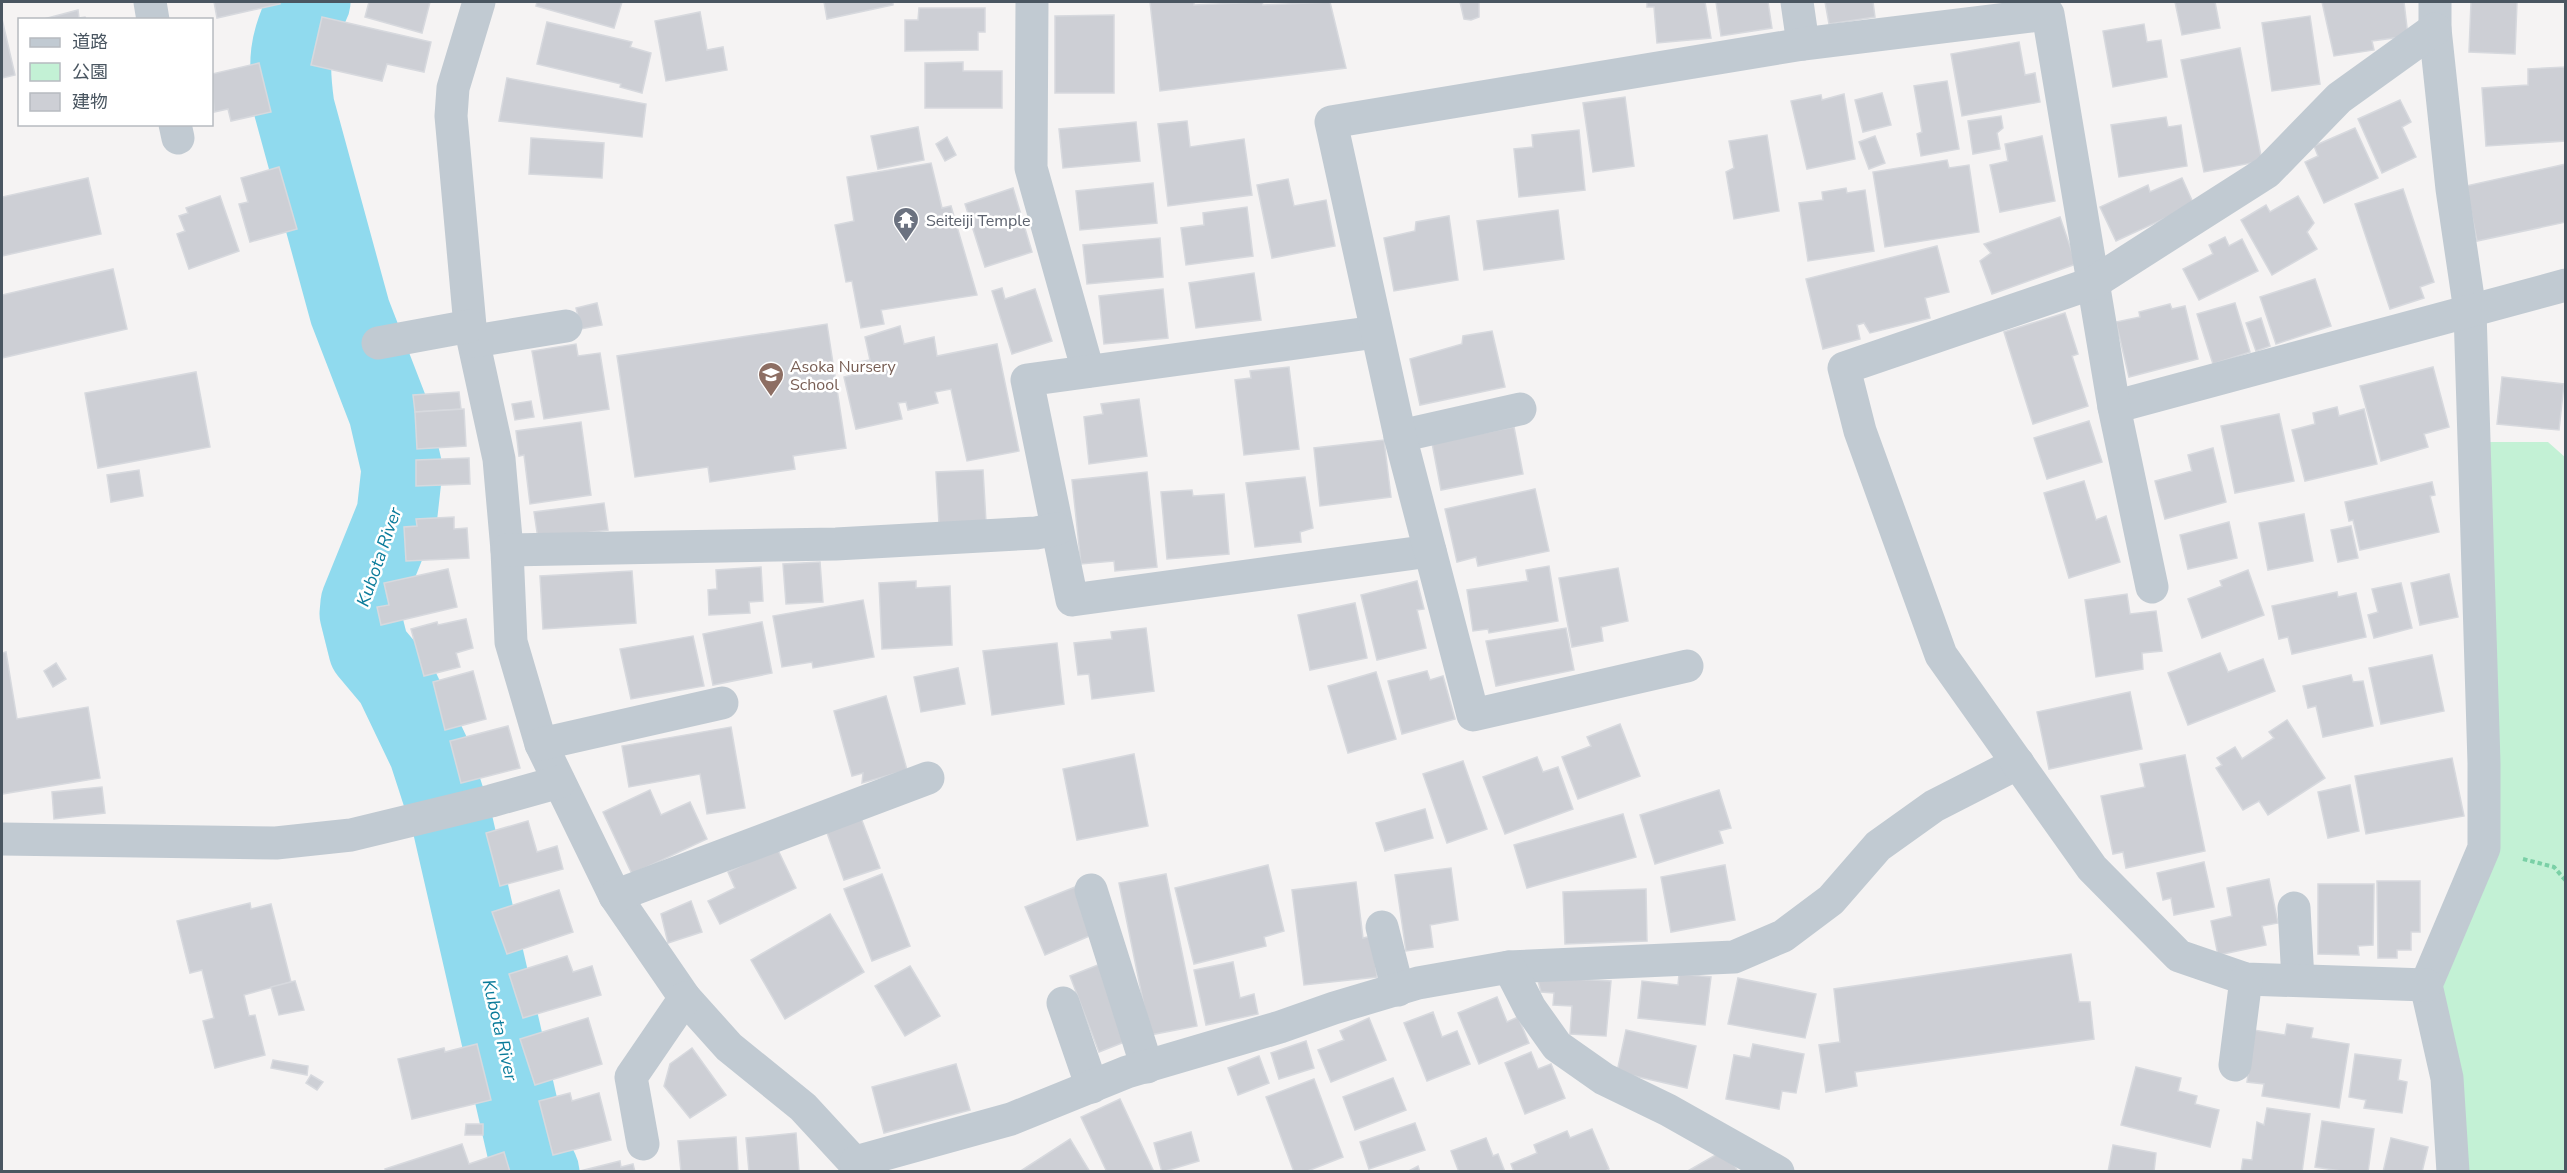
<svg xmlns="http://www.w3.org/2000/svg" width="2567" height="1173" font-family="'Nunito Sans','Noto Sans JP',sans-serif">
	<rect width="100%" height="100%" fill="#f5f3f3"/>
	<!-- green -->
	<path fill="#c3f1d5" d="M2475 442H2548L2566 458 2565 1171 2444 1172 2442 989 2495 840Z"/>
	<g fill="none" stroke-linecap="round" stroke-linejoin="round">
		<!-- river -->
		<path stroke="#90daee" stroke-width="81" d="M310 2C288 42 288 63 294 107L350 312 389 413 402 469 397 514 361 603 360 614 369 650 395 681 429 752 453 826 527 1148 539 1172"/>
	</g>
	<!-- building -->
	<g fill="#cdcfd5" stroke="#d7d9de" stroke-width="1.5">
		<path d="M214 2H280V4L217 18Z"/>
		<path d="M369 2H430L422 33 365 17Z"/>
		<path d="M537 2H622L614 28 536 6Z"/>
		<path d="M824 2H893V5L827 19Z"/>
		<path d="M1150 2H1194V5L1262 2 1263 5 1330 2 1346 68 1160 91Z"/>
		<path d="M1460 2H1479V17L1471 20 1464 19Z"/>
		<path d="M1647 2H1705L1711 38 1657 43 1654 7H1647Z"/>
		<path d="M1716 2H1768L1772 28 1721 36Z"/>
		<path d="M1825 2H1873L1875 17 1829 24Z"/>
		<path d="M2175 2H2215L2220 28 2182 35Z"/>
		<path d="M2322 2H2404L2408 36 2372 41 2374 50 2334 56Z"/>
		<path d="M2471 2H2517L2515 54 2469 52Z"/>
		<path d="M919 8H985V32H978V50L905 51V20H918Z"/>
		<path d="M78 10 79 18 85 17 86 20H40Z"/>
		<path d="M700 12 707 50 723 47 727 70 666 81 655 21Z"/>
		<path d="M1114 15V93H1055V16Z"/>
		<path d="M2310 16 2320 84 2272 91 2262 23Z"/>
		<path d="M322 17 431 42 424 72 387 64 382 81 311 65Z"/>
		<path d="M2 19 15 75 2 78Z"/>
		<path d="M547 22 632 42 630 47 651 53 642 93 620 87 621 84 537 64Z"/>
		<path d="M2144 24 2147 42 2161 40 2167 77 2113 87 2103 31Z"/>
		<path d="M2019 42 2025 75 2035 73 2040 102 1962 116 1951 54Z"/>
		<path d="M2240 48 2262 161 2204 172 2181 60Z"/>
		<path d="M963 62V71H1002V108H925V63Z"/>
		<path d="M259 63 271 112 231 121 228 109 214 112 212 74Z"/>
		<path d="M2566 67V141L2486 146 2482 88 2528 85V69Z"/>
		<path d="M507 78 646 104 642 137 499 121Z"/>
		<path d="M1947 81 1959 149 1921 156 1917 134 1922 132 1914 86Z"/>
		<path d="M1882 93 1891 125 1863 132 1855 100Z"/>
		<path d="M1844 94 1855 159 1807 169 1791 101 1821 95 1822 100Z"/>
		<path d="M1625 97 1634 166 1593 172 1583 103Z"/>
		<path d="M2400 100 2411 122 2402 127 2416 157 2382 173 2358 119Z"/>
		<path d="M2001 116 2003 128 1997 133 2000 149 1973 154 1968 121Z"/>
		<path d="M2166 117 2168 127 2181 125 2187 166 2119 177 2111 125Z"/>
		<path d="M1187 121 1190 147 1244 139 1252 195 1168 206 1158 124Z"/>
		<path d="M1136 122 1140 161 1063 168 1059 129Z"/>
		<path d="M918 127 924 160 878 169 871 136Z"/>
		<path d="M2355 128 2378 178 2324 203 2305 162 2318 156 2314 146Z"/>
		<path d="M1579 130 1585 190 1519 197 1514 149 1533 147 1532 135Z"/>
		<path d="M1767 135 1779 211 1734 219 1726 172 1734 168 1729 141Z"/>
		<path d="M1875 136 1885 163 1869 169 1859 142Z"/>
		<path d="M2042 136 2055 201 2000 212 1990 165 2008 161 2005 144Z"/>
		<path d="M947 137 956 155 945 161 936 144Z"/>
		<path d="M531 138 604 143 602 178 529 174Z"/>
		<path d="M1947 160 1949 168 1969 165 1979 232 1885 247 1873 172Z"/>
		<path d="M931 163 942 208 951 206 977 295 881 310 884 324 861 328 852 281 846 282 835 225 854 221 847 177Z"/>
		<path d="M2566 164V222L2477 241 2466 186Z"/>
		<path d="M279 167 297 229 250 242 239 204 248 202 241 178Z"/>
		<path d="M88 178 101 234 2 256V197Z"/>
		<path d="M2182 178 2194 205 2116 241 2100 207 2148 185 2150 192Z"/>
		<path d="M1288 179 1294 206 1326 200 1335 246 1272 258 1257 185Z"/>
		<path d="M1153 183 1157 223 1080 230 1076 191Z"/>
		<path d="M1013 188 1032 252 985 267 965 204Z"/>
		<path d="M1846 188 1847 193 1865 190 1874 251 1808 261 1799 203 1823 200 1822 192Z"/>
		<path d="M2403 189 2434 282 2420 287 2424 298 2390 309 2355 204Z"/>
		<path d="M220 196 239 251 189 269 177 234 185 231 179 216 188 213 186 208Z"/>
		<path d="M2298 196 2314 223 2307 232 2317 249 2272 275 2241 220 2266 205 2270 212Z"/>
		<path d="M1247 207 1253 256 1186 265 1181 228 1204 225 1203 213Z"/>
		<path d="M1558 210 1564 259 1484 270 1477 221Z"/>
		<path d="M1449 216 1458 280 1394 291 1384 238 1415 231 1416 222Z"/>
		<path d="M2060 217 2076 264 1992 294 1980 261 1991 253 1984 244Z"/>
		<path d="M2225 237 2229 246 2242 239 2258 271 2199 300 2183 269 2213 254 2209 245Z"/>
		<path d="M1160 238 1163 277 1087 284 1083 245Z"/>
		<path d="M1937 246 1949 292 1925 298 1930 318 1870 333 1864 323 1857 325 1860 339 1823 349 1806 279Z"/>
		<path d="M113 269 127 329 2 358V295Z"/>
		<path d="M1254 273 1261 320 1196 328 1189 283Z"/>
		<path d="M2315 279 2331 326 2276 344 2260 297Z"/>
		<path d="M1002 288 1005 299 1035 289 1052 341 1012 354 992 291Z"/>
		<path d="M1163 289 1168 338 1104 344 1099 296Z"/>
		<path d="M597 303 602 325 581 329 576 308Z"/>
		<path d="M2235 303 2250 352 2213 364 2197 314Z"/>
		<path d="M2170 304 2172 309 2185 306 2198 359 2129 377 2116 322 2140 317 2139 312Z"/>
		<path d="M2065 313 2078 354 2072 356 2088 406 2033 424 2004 332Z"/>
		<path d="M2261 318 2270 346 2256 351 2246 323Z"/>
		<path d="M827 324 846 448 793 456 795 469 710 482 708 467 635 477 617 356Z"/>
		<path d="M900 326 904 344 934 337 937 356 997 344 1019 451 967 461 951 389 935 392 938 403 908 410 906 402 898 403 902 419 856 429 844 377 855 374 852 363 870 360 865 337Z"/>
		<path d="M1492 331 1505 387 1420 405 1410 359 1462 344 1463 336Z"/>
		<path d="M576 344 578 356 600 353 609 409 544 419 532 351Z"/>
		<path d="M1289 367 1299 449 1244 455 1235 380 1251 378 1250 371Z"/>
		<path d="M2433 367 2449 427 2424 434 2428 447 2381 461 2360 386Z"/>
		<path d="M196 372 210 447 98 468 85 393Z"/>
		<path d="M2502 377 2564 384 2559 430 2497 424Z"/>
		<path d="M459 392 461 409 415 412 413 395Z"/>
		<path d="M1139 399 1147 456 1089 464 1084 417 1103 414 1101 404Z"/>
		<path d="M531 401 534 417 515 420 512 404Z"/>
		<path d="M2337 407 2339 416 2364 409 2377 464 2305 481 2292 430 2315 424 2313 413Z"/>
		<path d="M464 409 466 446 417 449 415 412Z"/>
		<path d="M2279 414 2294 481 2235 493 2221 426Z"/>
		<path d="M2089 421 2102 462 2047 479 2034 438Z"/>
		<path d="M581 422 591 495 530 504 524 455 519 456 516 431Z"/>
		<path d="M1514 427 1523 474 1441 490 1432 443Z"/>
		<path d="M1384 440 1391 497 1320 506 1314 448Z"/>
		<path d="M2213 448 2226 502 2165 519 2155 481 2192 471 2188 455Z"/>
		<path d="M469 458 470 484 416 486V460Z"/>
		<path d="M139 470 143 496 111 502 107 475Z"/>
		<path d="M983 470 986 522 939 524 936 472Z"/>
		<path d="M1147 472 1157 567 1115 571 1114 561 1081 564 1072 480Z"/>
		<path d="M1305 477 1313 528 1300 532 1301 542 1255 547 1246 483Z"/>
		<path d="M2084 481 2096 520 2106 516 2120 562 2069 578 2044 493Z"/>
		<path d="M2432 482 2435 495 2430 496 2439 532 2360 550 2353 520 2349 521 2345 502Z"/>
		<path d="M1535 489 1549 551 1478 566 1476 557 1457 562 1445 509Z"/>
		<path d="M1192 490 1193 496 1224 494 1229 554 1167 559 1161 492Z"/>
		<path d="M604 503 608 530 538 539 534 512Z"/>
		<path d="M2304 514 2313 561 2268 570 2259 523Z"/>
		<path d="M454 517V529L467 528 469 558 406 561 404 527 417 526 416 519Z"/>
		<path d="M2229 522 2237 558 2188 569 2180 535Z"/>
		<path d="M2351 526 2358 558 2338 562 2331 530Z"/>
		<path d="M820 562 823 602 786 604 783 564Z"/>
		<path d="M1549 566 1558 621 1489 633 1488 629 1473 631 1467 590 1528 581 1526 570Z"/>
		<path d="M761 567 763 601 749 602 750 613 709 615 708 590 717 589 716 570Z"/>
		<path d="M1618 568 1628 621 1601 627 1603 641 1572 647 1559 578Z"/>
		<path d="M448 569 457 607 381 625 377 607 389 605 384 583Z"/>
		<path d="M2248 570 2264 615 2202 638 2188 599 2222 586 2220 581Z"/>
		<path d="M632 571 636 623 543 629 540 576Z"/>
		<path d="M2449 574 2458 617 2420 625 2411 583Z"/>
		<path d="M916 581V588L950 586 952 645 882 649 879 583Z"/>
		<path d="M1417 581 1424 609 1417 610 1426 648 1377 660 1361 595Z"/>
		<path d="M2401 583 2412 628 2374 638 2368 615 2378 612 2372 589Z"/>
		<path d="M2337 592 2338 597 2356 593 2366 637 2292 654 2288 637 2279 639 2272 606Z"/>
		<path d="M2127 594 2130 614 2156 611 2162 651 2142 653 2143 669 2096 677 2085 600Z"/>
		<path d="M863 600 874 657 813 668 812 662 782 667 773 616Z"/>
		<path d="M1355 603 1367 658 1310 670 1298 615Z"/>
		<path d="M466 619 473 648 456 653 460 667 424 676 411 629 437 622 438 625Z"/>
		<path d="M762 622 772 673 713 685 703 634Z"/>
		<path d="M1146 628 1154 691 1092 699 1089 674 1078 675 1074 643 1112 639 1111 632Z"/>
		<path d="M1566 628 1574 670 1496 686 1486 641Z"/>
		<path d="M693 636 704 686 631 699 620 649Z"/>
		<path d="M1057 643 1064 704 992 715 983 651Z"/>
		<path d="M6 652 17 719 88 707 100 778 2 794V653Z"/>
		<path d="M2220 653 2228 672 2263 659 2275 691 2188 725 2168 673Z"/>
		<path d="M2432 655 2444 711 2381 724 2369 668Z"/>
		<path d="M56 663 66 679 53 687 44 671Z"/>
		<path d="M958 668 965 704 921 712 914 677Z"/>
		<path d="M473 671 486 719 445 730 433 682Z"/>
		<path d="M1427 671 1430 680 1443 676 1455 719 1402 734 1388 681Z"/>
		<path d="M1376 672 1396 739 1348 753 1328 686Z"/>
		<path d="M2351 675 2353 682 2363 681 2373 726 2323 737 2316 706 2308 708 2303 686Z"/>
		<path d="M2130 692 2142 749 2049 769 2037 712Z"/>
		<path d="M886 696 907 770 862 783 863 773 852 776 834 711Z"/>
		<path d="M2287 720 2325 778 2268 815 2259 801 2243 810 2216 768 2222 765 2217 758 2235 747 2242 759 2274 738 2269 732Z"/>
		<path d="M1620 724 1640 776 1578 799 1562 757 1591 746 1587 737Z"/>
		<path d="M508 726 520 768 461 783 450 741Z"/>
		<path d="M731 727 745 808 707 814 700 774 629 787 622 746Z"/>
		<path d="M1134 754 1148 826 1077 840 1063 769Z"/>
		<path d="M2185 755 2205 851 2126 868 2123 852 2113 854 2101 796 2145 787 2140 764Z"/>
		<path d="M1537 757 1543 772 1558 767 1573 809 1505 834 1483 777Z"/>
		<path d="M2452 758 2464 816 2366 834 2355 776Z"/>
		<path d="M1463 761 1487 829 1447 843 1423 774Z"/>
		<path d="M2350 785 2359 831 2328 838 2318 792Z"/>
		<path d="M102 787 105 813 54 819 52 792Z"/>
		<path d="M650 790 661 815 690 802 707 839 632 874 603 812Z"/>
		<path d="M1719 790 1731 828 1719 831 1723 843 1655 864 1640 815Z"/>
		<path d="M1425 809 1433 838 1385 851 1376 823Z"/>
		<path d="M1623 814 1636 857 1527 888 1514 845Z"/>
		<path d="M861 818 880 868 844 880 826 830Z"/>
		<path d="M528 821 537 852 557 846 563 869 500 886 486 833Z"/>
		<path d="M777 848 796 888 720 924 708 901 735 888 728 872Z"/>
		<path d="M2204 862 2214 907 2174 915 2171 898 2163 900 2157 873Z"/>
		<path d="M1268 865 1284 931 1264 937 1266 946 1194 964 1175 888Z"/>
		<path d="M1725 865 1735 920 1671 932 1661 877Z"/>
		<path d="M1451 868 1458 920 1430 925 1433 947 1406 951 1395 875Z"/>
		<path d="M882 874 910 946 872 961 844 889Z"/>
		<path d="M1166 874 1197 1026 1150 1035 1119 883Z"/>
		<path d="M2269 879 2278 923 2262 926 2266 945 2218 955 2211 921 2232 916 2227 888Z"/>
		<path d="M2377 881H2420V932H2411V950H2397V958H2378Z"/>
		<path d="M1356 882 1363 938 1372 936 1377 977 1304 985 1292 890Z"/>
		<path d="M2318 884H2374L2373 945 2358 946 2359 955 2318 954Z"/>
		<path d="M1075 887 1094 934 1045 955 1025 907Z"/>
		<path d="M1646 889 1647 941 1565 944 1563 892Z"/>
		<path d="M559 890 573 932 507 954 492 912Z"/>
		<path d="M691 901 702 932 668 943 661 914Z"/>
		<path d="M250 903 251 909 271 904 291 982 244 995 249 1016 255 1015 265 1055 215 1068 203 1021 214 1018 202 970 190 973 177 921Z"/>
		<path d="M830 914 864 972 785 1019 751 960Z"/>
		<path d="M2071 954 2079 1002H2090L2094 1039 1855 1072 1857 1086 1826 1092 1819 1045 1840 1042 1834 989Z"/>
		<path d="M567 956 573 972 592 966 601 995 523 1018 509 974Z"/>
		<path d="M1233 962 1240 998 1254 994 1258 1014 1206 1025 1194 970Z"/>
		<path d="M1103 963 1132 1039 1099 1052 1070 976Z"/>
		<path d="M910 966 940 1016 905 1036 875 986Z"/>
		<path d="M1679 974 1711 977 1705 1025 1638 1018 1642 981 1678 985Z"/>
		<path d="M1537 977 1611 981 1606 1036 1570 1034 1572 1006 1553 1005 1554 993 1541 992Z"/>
		<path d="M1738 978 1816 994 1805 1038 1728 1024Z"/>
		<path d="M295 981 304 1010 279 1015 271 987Z"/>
		<path d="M1497 997 1507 1022 1518 1017 1529 1043 1479 1064 1458 1013Z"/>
		<path d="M1433 1012 1442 1037 1457 1031 1470 1064 1427 1081 1404 1023Z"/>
		<path d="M588 1018 602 1064 535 1085 520 1039Z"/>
		<path d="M1369 1018 1386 1060 1331 1082 1318 1050 1344 1040 1340 1031Z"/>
		<path d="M2287 1024 2313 1028 2311 1038 2349 1044 2339 1108 2262 1096 2264 1084 2247 1082 2254 1030 2285 1035Z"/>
		<path d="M1626 1030 1696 1046 1687 1088 1617 1072Z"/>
		<path d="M1306 1041 1314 1068 1279 1079 1271 1053Z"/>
		<path d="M477 1044 491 1100 412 1119 398 1059 444 1048 445 1052Z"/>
		<path d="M1753 1044 1804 1054 1796 1093 1782 1091 1779 1109 1726 1099 1734 1055 1750 1058Z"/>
		<path d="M692 1048 726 1095 690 1118 664 1086 670 1064Z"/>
		<path d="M1531 1052 1538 1069 1551 1064 1565 1098 1525 1114 1505 1063Z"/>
		<path d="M2355 1054 2401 1060 2398 1080 2407 1082 2402 1113 2364 1108 2366 1100 2349 1097Z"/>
		<path d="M1259 1056 1269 1083 1238 1095 1228 1068Z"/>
		<path d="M273 1060 308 1066 307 1075 271 1068Z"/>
		<path d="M956 1064 970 1110 884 1133 872 1087Z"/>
		<path d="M2136 1067 2181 1078 2178 1091 2197 1096 2195 1104 2219 1110 2210 1147 2121 1125Z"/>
		<path d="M311 1075 323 1082 317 1090 306 1083Z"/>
		<path d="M1393 1078 1406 1110 1355 1130 1343 1097Z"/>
		<path d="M1314 1079 1343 1157 1305 1172H1294L1266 1097Z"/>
		<path d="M570 1093 572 1101 599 1093 611 1140 553 1155 539 1101Z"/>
		<path d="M1120 1099 1154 1172H1107L1081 1117Z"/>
		<path d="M2267 1108 2310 1114 2302 1172H2241L2243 1159 2252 1160 2257 1122 2264 1125Z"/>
		<path d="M2322 1121 2374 1129 2368 1172H2347L2315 1167Z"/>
		<path d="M1415 1123 1425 1150 1369 1169 1360 1142Z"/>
		<path d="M466 1124H483V1135H465Z"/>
		<path d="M1592 1129 1609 1169 1604 1172H1514L1511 1164 1537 1153 1534 1145 1567 1131 1570 1138Z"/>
		<path d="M1191 1132 1199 1161 1162 1172 1154 1143Z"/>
		<path d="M796 1133 799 1172H749L746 1138Z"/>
		<path d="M736 1137 738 1172H681L678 1141Z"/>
		<path d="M1486 1138 1493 1156 1498 1154 1505 1172H1459L1451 1151Z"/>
		<path d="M2391 1138 2428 1147 2422 1172H2383Z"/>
		<path d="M1070 1139 1090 1172H1019Z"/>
		<path d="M462 1144 469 1164 504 1152 510 1172H386L385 1169Z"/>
		<path d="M2113 1145 2156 1153 2154 1172H2108Z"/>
		<path d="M1726 1149 1738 1172H1686Z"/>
		<path d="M620 1161 621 1167 633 1164 635 1172H576Z"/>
		<path d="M1418 1166 1420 1172H1407Z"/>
	</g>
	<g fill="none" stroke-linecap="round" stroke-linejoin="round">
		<!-- path -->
		<path stroke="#7ad0a6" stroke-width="4" stroke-dasharray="4.5 3" stroke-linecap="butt" d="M2523 859 2554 867 2566 881"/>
		<!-- minor -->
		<g stroke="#c1cad2" stroke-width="33">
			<path d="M150 2 153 20"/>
			<path d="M479 2 453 88 451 116 456 171 470 326 499 459 507 550 511 642 541 744 615 896 685 998 729 1047 803 1107 863 1172"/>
			<path d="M1032 2 1031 168 1088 371"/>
			<path d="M1797 2 1803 44"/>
			<path d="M2435 2V29L2452 189 2470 311 2484 763V848L2426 985 2447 1078 2453 1172"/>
			<path d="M175 124 178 138"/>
			<path d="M1376 332 1027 380 1072 600 1430 551"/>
			<path d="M475 341 566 326"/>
			<path d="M378 343 470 326"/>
			<path d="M2114 407 2566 285"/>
			<path d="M1400 436 1520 409"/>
			<path d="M507 550 836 544 1036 533 1057 529"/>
			<path d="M1687 666 1473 715 1400 436 1331 122 1803 44 2048 14 2114 407 2152 587"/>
			<path d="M541 744 722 703"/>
			<path d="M2 839 276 843 351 835 491 801 559 782"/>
			<path d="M1091 890 1147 1067"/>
			<path d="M615 896 928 778"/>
			<path d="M2294 908 2298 980"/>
			<path d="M1382 927 1398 990"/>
			<path d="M1509 967 1734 957 1783 936 1831 900 1878 846 1934 806 2018 763"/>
			<path d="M2426 985 2246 979 2179 956 2092 868 1941 655 1860 431 1844 368 2093 283 2267 172 2339 98 2435 29"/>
			<path d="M1063 1003 1092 1087"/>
			<path d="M2235 1065 2246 979"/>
			<path d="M643 1144 631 1077 685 998"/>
			<path d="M856 1162 1011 1119 1127 1072 1280 1027 1334 1008 1418 983 1509 967 1530 1008 1557 1046 1604 1079 1668 1110 1778 1172"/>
		</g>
	</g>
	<!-- icons -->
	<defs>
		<symbol id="temple-pin" viewBox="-11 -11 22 30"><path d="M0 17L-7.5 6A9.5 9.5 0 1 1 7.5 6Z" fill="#6b7280" stroke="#fff"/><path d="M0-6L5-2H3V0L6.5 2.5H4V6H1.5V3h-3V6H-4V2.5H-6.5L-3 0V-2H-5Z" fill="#fff"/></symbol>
		<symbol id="school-pin" viewBox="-11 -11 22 30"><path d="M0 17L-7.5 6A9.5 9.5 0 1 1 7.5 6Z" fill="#8d6e63" stroke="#fff"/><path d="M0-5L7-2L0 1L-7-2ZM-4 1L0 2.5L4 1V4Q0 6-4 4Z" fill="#fff"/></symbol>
	</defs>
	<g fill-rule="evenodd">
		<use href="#temple-pin" x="891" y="205" width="30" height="40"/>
		<use href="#school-pin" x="756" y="360" width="30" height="40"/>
	</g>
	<g text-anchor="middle" stroke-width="5" stroke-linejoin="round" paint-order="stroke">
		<!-- worship labels -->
		<g font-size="16" fill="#5b616d" stroke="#fff" text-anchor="start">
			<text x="926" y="226">Seiteiji Temple</text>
		</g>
		<!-- education labels -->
		<g font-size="16" fill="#785e54" stroke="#fff" text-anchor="start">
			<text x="790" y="372">Asoka Nursery<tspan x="790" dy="18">School</tspan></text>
		</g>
		<!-- water labels -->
		<g font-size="18" font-style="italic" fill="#0c7c9b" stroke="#fff">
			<text transform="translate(379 557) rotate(-71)" y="6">Kubota River</text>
			<text transform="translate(500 1030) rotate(77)" y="6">Kubota River</text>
		</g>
	</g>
	<!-- border -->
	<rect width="2567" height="1173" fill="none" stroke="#4a5661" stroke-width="6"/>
	<!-- legend -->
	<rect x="18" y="18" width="195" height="108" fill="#ffffff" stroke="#b7bbc0" stroke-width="1.5"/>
	<rect x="30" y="38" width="30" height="9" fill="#c1cad2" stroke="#b7bbc0" stroke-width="1.5"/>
	<text x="72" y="48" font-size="18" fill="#4a5661">道路</text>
	<rect x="30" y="63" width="30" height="18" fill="#c3f1d5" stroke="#b7bbc0" stroke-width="1.5"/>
	<text x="72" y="78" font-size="18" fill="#4a5661">公園</text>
	<rect x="30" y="93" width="30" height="18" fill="#cdcfd5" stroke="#b7bbc0" stroke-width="1.5"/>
	<text x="72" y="108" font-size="18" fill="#4a5661">建物</text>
</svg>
